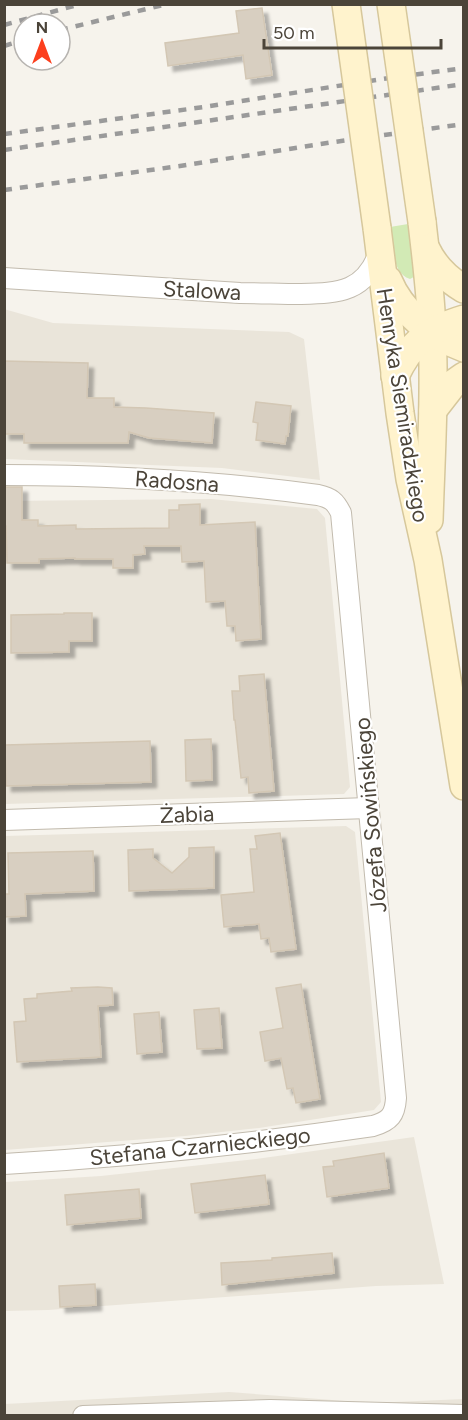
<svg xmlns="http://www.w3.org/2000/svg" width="468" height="1420" font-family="Figtree,sans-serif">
	<defs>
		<filter id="shadow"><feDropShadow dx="5.5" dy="5.5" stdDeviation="1.5" flood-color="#0004"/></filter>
	</defs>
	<rect width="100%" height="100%" fill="#f6f3ec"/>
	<!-- residential -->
	<g fill="#eae5da">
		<path d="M4 309 53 323 289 332 304 339 320 480 222 468 5 459Z"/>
		<path d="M211 499 317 509 325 518 350 787 344 794 5 804 4 501Z"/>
		<path d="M346 826 355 832 381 1102 374 1110 259 1128 185 1136 5 1150V836Z"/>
		<path d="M414 1137 444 1284 376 1286 48 1310 5 1311V1182L101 1176 256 1159Z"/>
		<path d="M229 1392 371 1403 464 1399 463 1416H5V1404Z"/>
	</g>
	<!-- green -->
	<path fill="#d2eab5" d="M408 224C410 235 419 268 414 276 413 278 411 278 410 279 391 273 393 244 390 227Z"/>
	<!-- building -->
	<g fill="#d8cfc1" stroke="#d3c7b4" stroke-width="1.5" filter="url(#shadow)">
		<path d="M262 8 272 75 246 79 243 55 168 66 165 43 239 33 236 11Z"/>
		<path d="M4 361 88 363 87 398H114V407L146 408 214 413 212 443 149 438 129 432 128 443H24V434H4Z"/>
		<path d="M256 402 291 406 288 436H286L285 444 256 440 258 423 253 422Z"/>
		<path d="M4 487H22V520H38V526L76 525V529L169 528V510H179V505L200 504V525L255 522 261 639 236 641 235 626H227L225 601 206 602 204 561 182 562 181 546H144L145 554 133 555V568H113V559H75V558L39 559V563H7L6 526H4Z"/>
		<path d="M64 613H92V641H69V652L11 653V615L64 614Z"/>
		<path d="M264 674 274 791 249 793 248 777 241 778 235 720H234L232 691H240L239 676Z"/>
		<path d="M211 739 212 780 186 781 185 740Z"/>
		<path d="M150 741 151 782 6 786 5 745Z"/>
		<path d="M280 833 296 949 271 952 269 938 261 939 259 924 224 927 221 895 254 892 250 849H257L255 836Z"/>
		<path d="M214 847V888L129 891 128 850 153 849V858L172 873 189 857V848Z"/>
		<path d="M93 851 94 891 25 894 26 916 4 917V894H9L8 853Z"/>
		<path d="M301 984 320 1099 296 1103 293 1088 287 1089 281 1058 265 1061 260 1032 283 1028 276 988Z"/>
		<path d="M98 987 112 988 113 1005 98 1006 101 1057 17 1062 14 1022 26 1021 24 999 37 998V994L72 991 71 988Z"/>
		<path d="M219 1008 222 1048 197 1049 194 1010Z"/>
		<path d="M159 1012 162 1052 137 1054 134 1014Z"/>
		<path d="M384 1153 389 1188 327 1197 323 1167 334 1166 333 1161Z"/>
		<path d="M265 1175 269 1204 195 1213 191 1184Z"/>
		<path d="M139 1189 141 1218 67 1225 65 1195Z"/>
		<path d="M332 1253 334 1273 222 1285 221 1263 272 1260V1258Z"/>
		<path d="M95 1284 96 1305 60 1307 59 1286Z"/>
	</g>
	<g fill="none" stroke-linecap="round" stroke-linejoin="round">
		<defs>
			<g id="minor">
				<path d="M4 278 240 293C260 293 281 294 301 294 340 293 366 292 380 250"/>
				<path d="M4 475C109 475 214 481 318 495 331 498 335 501 341 513L396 1098C395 1115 390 1121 373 1126 251 1144 128 1157 4 1164"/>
				<path d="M4 820 369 808"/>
				<path d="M83 1416 270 1410 464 1415"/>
			</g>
			<g id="secondary">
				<path d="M422 222C426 258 431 295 432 331 435 394 431 457 429 520"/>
				<path d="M377 228 400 413 410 479 428 560 464 786"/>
				<path d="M426 249C434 266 447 279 464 289"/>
				<path d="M388 280C401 312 431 336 464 348"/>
				<path d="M395 376C411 342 428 330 464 319"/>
				<path d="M433 410 454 383 464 376"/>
			</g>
		</defs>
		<!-- minor casing -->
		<use href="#minor" stroke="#c2bbae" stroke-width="22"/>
		<!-- secondary casing -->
		<use href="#secondary" stroke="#d6c79b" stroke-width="30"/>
		<!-- minor -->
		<use href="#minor" stroke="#fff" stroke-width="20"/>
		<!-- secondary -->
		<use href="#secondary" stroke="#fff3cd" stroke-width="27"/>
		<!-- rail -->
		<g stroke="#9a9a9a" stroke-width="4.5" stroke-dasharray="8 8" stroke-linecap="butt">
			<path d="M4 25 81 4"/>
			<path d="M60 30 167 4"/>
			<path d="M4 46 24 40"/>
			<path d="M4 134 204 107 382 79 464 68"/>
			<path d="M4 150 464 84"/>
			<path d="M4 190 180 166 334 142 464 124"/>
		</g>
		<defs>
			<g id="secondary-bridge">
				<path d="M346 4 377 228"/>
				<path d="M391 4 422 222"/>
			</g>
		</defs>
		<!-- secondary-bridge casing -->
		<use href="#secondary-bridge" stroke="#d6c79b" stroke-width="30" stroke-linecap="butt"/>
		<!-- secondary-bridge -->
		<use href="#secondary-bridge" stroke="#fff3cd" stroke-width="27"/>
	</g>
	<g text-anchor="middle" stroke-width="4.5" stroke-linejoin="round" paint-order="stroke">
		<!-- street labels -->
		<g font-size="22" fill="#4b4439" stroke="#fff">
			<text transform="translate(202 290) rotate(3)" y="8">Stalowa</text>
			<text transform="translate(403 405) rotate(81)" y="8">Henryka Siemiradzkiego</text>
			<text transform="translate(177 481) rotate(4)" y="8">Radosna</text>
			<text transform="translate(187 814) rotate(-2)" y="8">Żabia</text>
			<text transform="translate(370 815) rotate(-95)" y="8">Józefa Sowińskiego</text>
			<text transform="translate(200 1146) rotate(-6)" y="8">Stefana Czarnieckiego</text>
		</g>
	</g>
	<!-- border -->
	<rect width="468" height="1420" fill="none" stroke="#4b4439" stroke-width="12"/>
	<!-- north arrow -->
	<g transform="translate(42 42)"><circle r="28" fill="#ffffff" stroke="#b7b4b0" stroke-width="1.5"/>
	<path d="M0-4.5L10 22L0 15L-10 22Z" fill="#fc3f1d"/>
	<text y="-9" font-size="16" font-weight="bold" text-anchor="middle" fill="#4b4439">N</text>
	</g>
	<!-- scale -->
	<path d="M264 39v9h177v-9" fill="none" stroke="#4b4439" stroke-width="3"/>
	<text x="273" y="39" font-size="18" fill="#4b4439" stroke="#ffffff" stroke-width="4.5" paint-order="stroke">50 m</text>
</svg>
